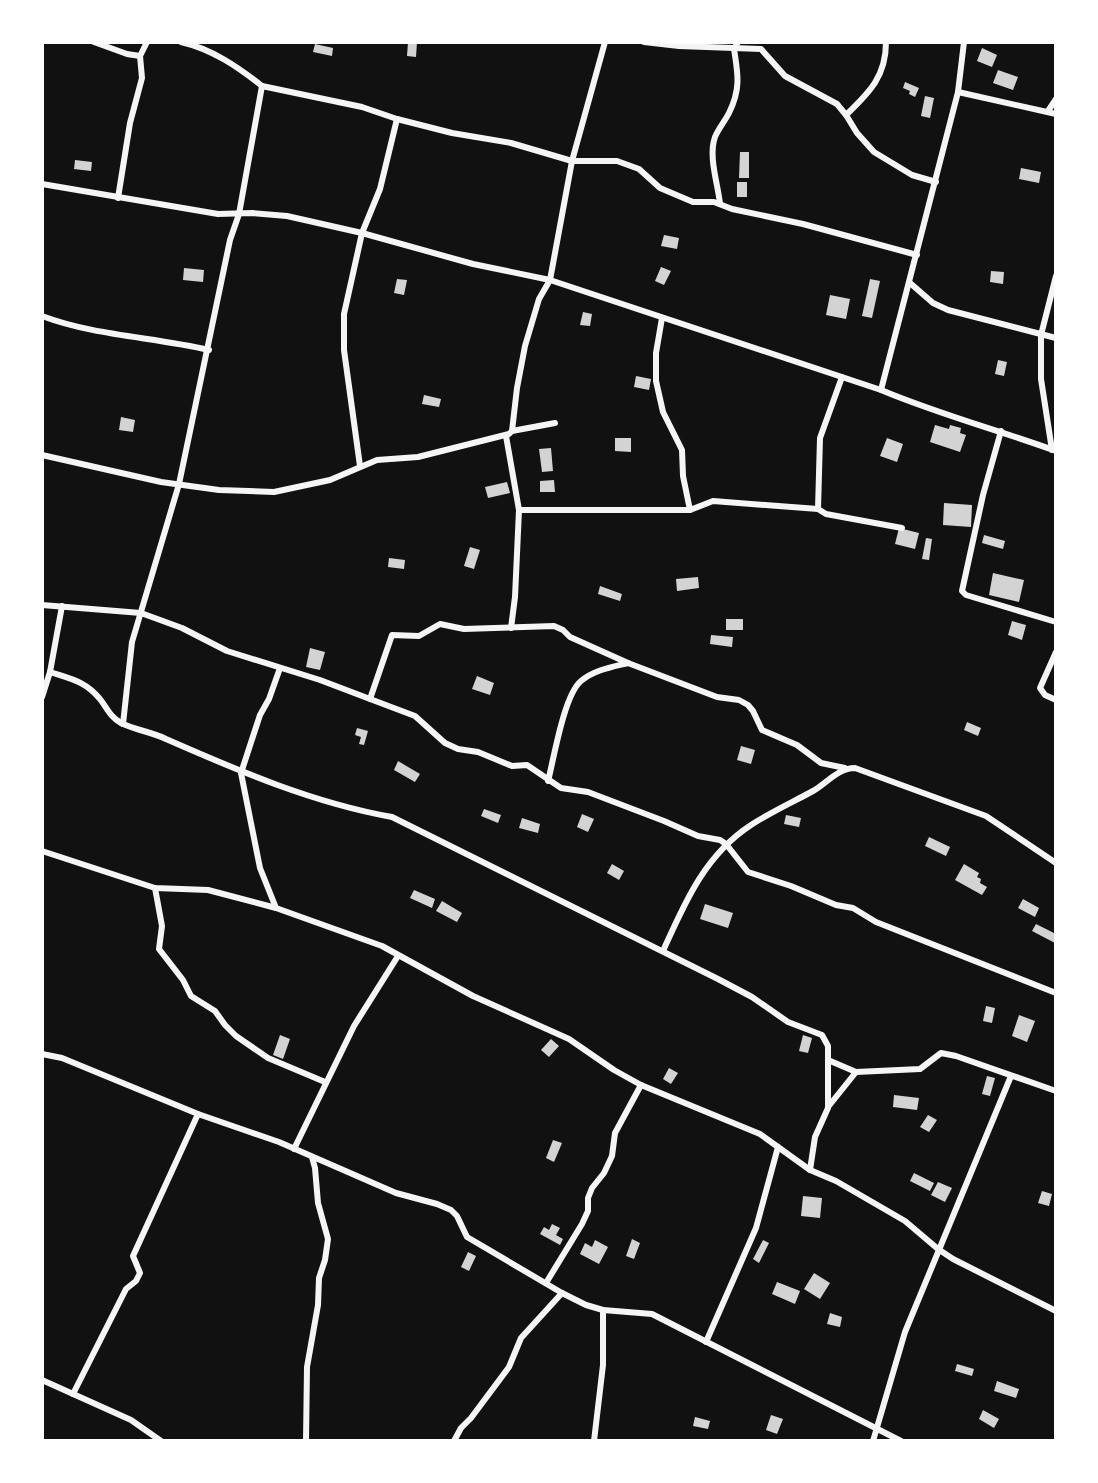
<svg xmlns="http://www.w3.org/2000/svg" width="1098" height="1483" font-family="Jost,sans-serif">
	<rect width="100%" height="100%" fill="#111"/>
	<!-- building -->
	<g fill="#d3d3d3">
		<path d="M408 42H417L416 57 407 56Z"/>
		<path d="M315 44 333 48 332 56 313 52Z"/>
		<path d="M982 48 997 55 992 67 977 61Z"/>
		<path d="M998 70 1018 77 1013 90 993 83Z"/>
		<path d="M905 82 919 88 915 97 909 94 910 91 903 88Z"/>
		<path d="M925 96 934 98 930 118 921 116Z"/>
		<path d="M740 152H749V178H739Z"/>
		<path d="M75 160 92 162 91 171 74 169Z"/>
		<path d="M1021 168 1041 172 1039 183 1019 179Z"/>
		<rect x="737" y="182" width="10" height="15"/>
		<path d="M664 235 679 238 677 249 661 246Z"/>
		<path d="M661 267 671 271 664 285 655 281Z"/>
		<path d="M184 268 204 270 203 282 183 280Z"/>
		<path d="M991 271 1004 272 1003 284 990 282Z"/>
		<path d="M397 279 407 280 404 295 394 293Z"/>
		<path d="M870 279 880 281 872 318 862 316Z"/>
		<path d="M830 295 850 299 846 319 826 315Z"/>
		<path d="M583 312 592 314 590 326 580 325Z"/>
		<path d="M998 360 1007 362 1004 376 995 374Z"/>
		<path d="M636 376 651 379 649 390 634 387Z"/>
		<path d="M424 395 441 399 439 407 422 404Z"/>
		<path d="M121 417 135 420 133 432 119 430Z"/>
		<path d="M935 425 949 429 950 425 961 428 960 433 966 435 960 452 930 442Z"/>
		<path d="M615 438H631V452L615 451Z"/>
		<path d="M887 438 903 444 897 462 880 456Z"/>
		<path d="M551 448 553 471 542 472 539 449Z"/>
		<path d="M554 480 555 492H540V481Z"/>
		<path d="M507 482 510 493 488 498 485 487Z"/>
		<path d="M944 503 972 505 971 527 943 525Z"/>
		<path d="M899 528 919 533 915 549 895 544Z"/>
		<path d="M984 535 1005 541 1003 549 982 543Z"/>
		<path d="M926 538 932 539 929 560 922 559Z"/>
		<path d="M470 547 480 550 474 569 464 566Z"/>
		<path d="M389 558 405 560 404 569 388 567Z"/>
		<path d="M993 573 1024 580 1019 602 989 595Z"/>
		<path d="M698 577 699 588 677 591 676 579Z"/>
		<path d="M600 586 622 594 620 601 598 594Z"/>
		<rect x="726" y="619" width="17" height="11"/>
		<path d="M1012 621 1026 625 1022 640 1008 635Z"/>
		<path d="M711 635 733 637 732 647 710 644Z"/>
		<path d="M310 648 325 652 320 670 306 667Z"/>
		<path d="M477 676 494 683 490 695 472 689Z"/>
		<path d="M967 722 981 728 978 736 964 730Z"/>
		<path d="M357 728 368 731 364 745 359 744 361 737 355 735Z"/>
		<path d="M741 746 755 750 751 764 737 760Z"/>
		<path d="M398 761 420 774 415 782 394 770Z"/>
		<path d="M484 809 501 815 498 823 481 816Z"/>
		<path d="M582 814 594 819 588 832 577 827Z"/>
		<path d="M786 815 801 818 799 827 784 824Z"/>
		<path d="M522 818 540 824 538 833 519 828Z"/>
		<path d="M929 837 950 847 946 856 925 846Z"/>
		<path d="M612 864 624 871 619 880 607 873Z"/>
		<path d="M964 864 979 873 977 877 981 879 980 883 987 887 982 895 955 880Z"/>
		<path d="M414 890 435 899 432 908 410 898Z"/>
		<path d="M1023 899 1039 908 1035 917 1018 908Z"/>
		<path d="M442 901 462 913 457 922 436 911Z"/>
		<path d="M705 904 733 913 728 928 700 919Z"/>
		<path d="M1036 924 1056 934 1055 943 1032 931Z"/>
		<path d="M986 1006 995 1008 992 1023 983 1021Z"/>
		<path d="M1019 1015 1035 1021 1027 1042 1012 1036Z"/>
		<path d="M280 1035 290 1039 283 1059 273 1055Z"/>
		<path d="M803 1035 812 1038 808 1053 799 1051Z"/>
		<path d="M551 1039 559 1046 549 1057 541 1050Z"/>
		<path d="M669 1068 678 1073 671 1084 663 1079Z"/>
		<path d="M987 1076 995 1078 990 1096 982 1094Z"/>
		<path d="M894 1095 919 1098 917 1110 893 1107Z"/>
		<path d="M928 1115 937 1120 929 1132 920 1127Z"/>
		<path d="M553 1140 562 1143 554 1162 546 1158Z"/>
		<path d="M914 1173 934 1183 930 1191 910 1181Z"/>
		<path d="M938 1182 952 1188 945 1202 931 1195Z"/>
		<path d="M1042 1191 1052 1194 1049 1206 1038 1203Z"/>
		<path d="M803 1196 822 1198 820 1218 801 1216Z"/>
		<path d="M552 1224 560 1228 556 1235 563 1239 560 1245 540 1234 544 1227 549 1230Z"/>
		<path d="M632 1239 640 1243 634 1259 626 1256Z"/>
		<path d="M595 1240 608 1247 599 1264 580 1254 585 1243 592 1247Z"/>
		<path d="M763 1240 769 1243 759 1263 753 1259Z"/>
		<path d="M468 1252 476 1256 469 1271 461 1267Z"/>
		<path d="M814 1273 830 1283 820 1299 804 1289Z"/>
		<path d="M777 1282 800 1291 795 1304 772 1294Z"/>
		<path d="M830 1313 842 1317 840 1327 827 1324Z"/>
		<path d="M957 1364 974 1369 972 1376 955 1371Z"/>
		<path d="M997 1381 1019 1389 1016 1398 994 1391Z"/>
		<path d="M983 1410 999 1419 994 1428 979 1419Z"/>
		<path d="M771 1415 783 1419 777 1434 766 1430Z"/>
		<path d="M695 1417 710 1421 708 1429 693 1426Z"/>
	</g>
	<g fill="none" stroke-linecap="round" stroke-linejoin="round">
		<!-- minor -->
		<g stroke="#f5f5f5" stroke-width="6">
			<path d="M94 42 127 54 140 56 147 42"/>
			<path d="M181 42C212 49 238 67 262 86"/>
			<path d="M644 42 679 46 761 49 785 76 837 104 846 115 857 133 874 152 912 175 936 182"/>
			<path d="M958 92 1056 114"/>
			<path d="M1048 111 1056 99"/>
			<path d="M846 115C870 92 886 76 886 42"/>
			<path d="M42 184 218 214 252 213 287 216 362 233 473 264 550 280 881 390C938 414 998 430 1056 451"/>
			<path d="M118 198 130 123 142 78 140 56"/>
			<path d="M720 204C718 184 708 156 715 137 718 129 725 121 729 113 741 89 738 74 734 49L738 42"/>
			<path d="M910 283 933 303 948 310 1056 338"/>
			<path d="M42 316C95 336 154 337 209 350"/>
			<path d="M662 318 656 353V381L663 412 682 450 683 476 690 510"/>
			<path d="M881 390 958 92 964 42"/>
			<path d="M512 431 555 423"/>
			<path d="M1001 431 983 495 962 591 966 595 1056 622"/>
			<path d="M506 436 519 510 515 597 511 628"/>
			<path d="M1052 450 1041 379V335L1056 276"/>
			<path d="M42 455 161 482 219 490 274 492 330 480 377 460 418 457 509 434 512 431 517 388 525 346 539 299 550 280 572 161 605 42"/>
			<path d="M360 466 344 350V314L362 233 380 189 397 119"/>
			<path d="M818 509 820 438 842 377"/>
			<path d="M519 510H690L713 501 818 509 826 514 902 528"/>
			<path d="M42 605 141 613 182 628 227 651 320 680 370 699 415 716 445 743 458 749 478 752 512 766 527 765 561 788 588 792 664 821 698 836 720 840 726 844 748 872 791 886 836 905 853 908 876 922 1056 993"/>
			<path d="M1056 652 1040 688 1045 695 1056 700"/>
			<path d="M50 672 62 606"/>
			<path d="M42 697 50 672C71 679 85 681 100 699 107 708 110 717 121 723 135 730 152 732 166 739 239 771 313 803 392 817L718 979 752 997 788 1022 822 1035 828 1046V1108L815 1137 810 1170"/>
			<path d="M370 699 392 635 419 636 440 624 464 629 554 626 563 630 570 637 628 663 717 697 739 700 748 705 753 711 762 730 797 745 821 763 845 768"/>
			<path d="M123 724 132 642 179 484 230 240 239 214 262 86 362 107 397 119 452 133 511 143 572 161H617L639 169 660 188 693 202H714L732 209 803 224 917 255"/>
			<path d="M548 781C554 758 564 695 581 681 594 670 612 667 628 663"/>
			<path d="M42 851 155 888 208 890 276 908 382 946 473 996 569 1039 614 1070 641 1085 760 1134 810 1170 836 1181 905 1221 938 1249 953 1259 1056 1311"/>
			<path d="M155 888 162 926 159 949 183 980 191 996 215 1011 225 1025 236 1036 268 1058 325 1082"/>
			<path d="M276 908 260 868 241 773 260 715 269 699 280 668"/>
			<path d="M663 951C685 902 705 855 751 825 771 812 793 802 813 791 827 783 838 768 855 768L986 816 1056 863"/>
			<path d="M42 1054 62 1058 198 1114 279 1142 396 1193 437 1204 451 1210 457 1216 467 1237 562 1293 586 1305 603 1310 652 1314 901 1441"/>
			<path d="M828 1060 856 1072"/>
			<path d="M828 1107 856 1072 920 1069 941 1053 956 1056 1056 1091"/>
			<path d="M294 1149 354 1026 398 956"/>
			<path d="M546 1283 582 1224 588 1211V1198L592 1188 604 1173 612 1156 615 1133 641 1085"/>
			<path d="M706 1342 756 1228 778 1147"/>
			<path d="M42 1380 131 1420 161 1441"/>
			<path d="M73 1394 126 1289 136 1281 140 1273 133 1256 198 1114"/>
			<path d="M306 1441 307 1367 318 1305 319 1278 325 1260 328 1239 318 1203 315 1168 312 1157"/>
			<path d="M454 1441 461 1428 471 1418 509 1367 521 1338 562 1293"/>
			<path d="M594 1441 603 1365V1310"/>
			<path d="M873 1441 905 1332 1011 1076"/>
		</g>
	</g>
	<!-- border -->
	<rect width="1098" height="1483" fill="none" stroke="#ffffff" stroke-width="88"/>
</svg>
